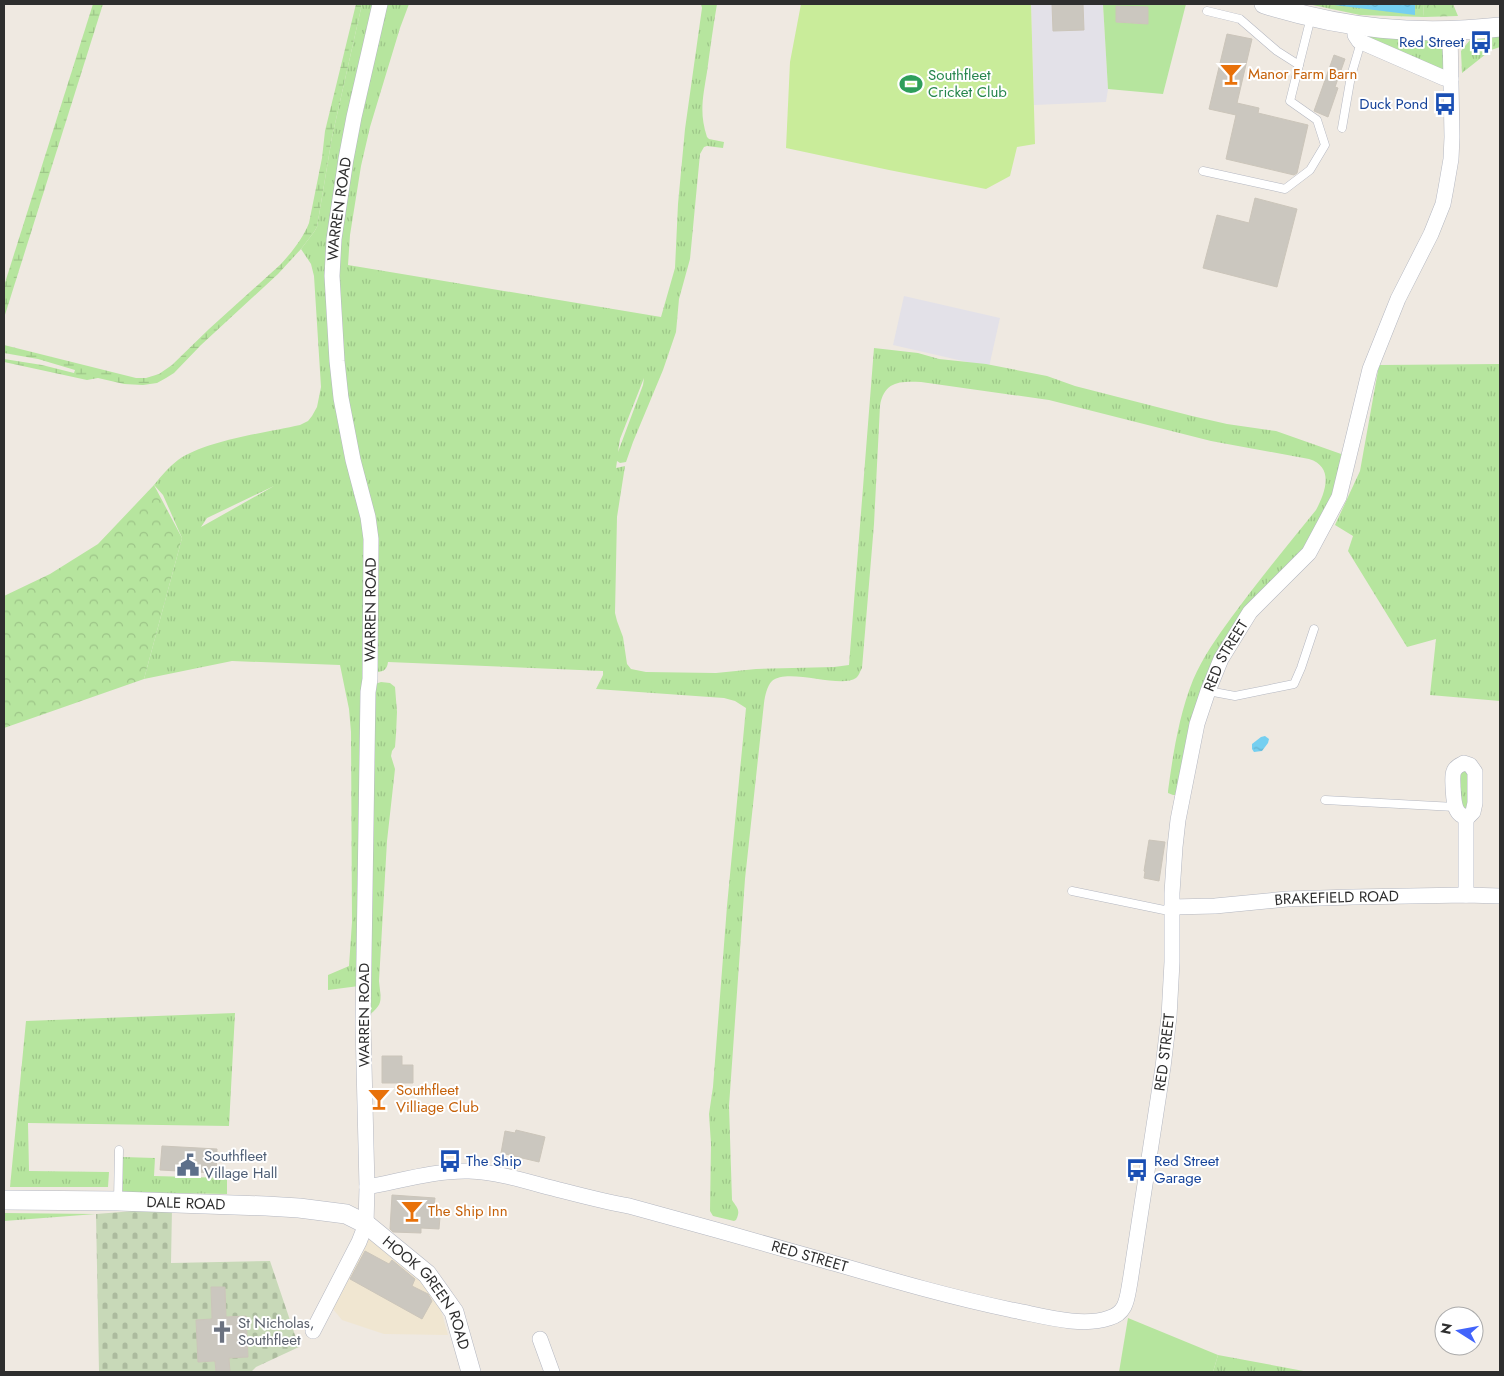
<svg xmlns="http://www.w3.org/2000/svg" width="1504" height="1376" font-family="Jost,sans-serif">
	<defs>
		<pattern id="grass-tufts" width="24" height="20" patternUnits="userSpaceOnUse" patternTransform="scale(1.25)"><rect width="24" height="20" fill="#b6e59e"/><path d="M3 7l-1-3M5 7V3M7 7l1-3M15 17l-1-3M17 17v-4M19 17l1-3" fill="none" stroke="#9dc588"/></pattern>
		<pattern id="forest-crowns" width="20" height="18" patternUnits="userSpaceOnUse" patternTransform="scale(1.25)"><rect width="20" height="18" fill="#b6e59e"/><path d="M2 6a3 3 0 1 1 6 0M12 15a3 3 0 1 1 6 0" fill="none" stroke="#9dc588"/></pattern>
		<pattern id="wetland-marsh" width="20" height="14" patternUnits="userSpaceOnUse" patternTransform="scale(1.25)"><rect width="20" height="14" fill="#b6e59e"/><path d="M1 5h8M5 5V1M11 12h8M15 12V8" fill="none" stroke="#9dc588"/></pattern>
		<pattern id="cemetery-stones" width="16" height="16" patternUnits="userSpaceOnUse" patternTransform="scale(1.25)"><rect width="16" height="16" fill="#c8d9b8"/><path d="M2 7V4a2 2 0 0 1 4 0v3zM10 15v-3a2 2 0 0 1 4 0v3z" fill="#acbb9e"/></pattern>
		<pattern id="water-ripples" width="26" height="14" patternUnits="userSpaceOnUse" patternTransform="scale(1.25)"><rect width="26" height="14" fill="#75cff0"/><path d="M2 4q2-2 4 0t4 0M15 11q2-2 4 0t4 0" fill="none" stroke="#66b2ce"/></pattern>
	</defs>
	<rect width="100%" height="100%" fill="#efe9e1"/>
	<!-- industrial -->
	<g fill="#e3e1e8">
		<path d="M1031 4H1103L1108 89 1106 102 1034 105Z"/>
		<path d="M904 296 1000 318 989 367 893 345Z"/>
	</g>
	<!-- education -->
	<path fill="#f0e6d1" d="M368 1237 419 1274 437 1296 448 1335 384 1334 342 1320 333 1309Z"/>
	<!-- grass -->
	<g fill="url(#grass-tufts)" fill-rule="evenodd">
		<path d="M362 4H376L328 262 366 525 359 986 328 990V975L349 966 352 922 351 732 349 709 340 665 232 661 144 679 182 538 163 495 154 485C161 476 169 467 178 460 207 440 265 433 300 425L308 421 312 416 317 407 321 387 314 276 311 264 301 249 314 232 317 227 332 137ZM274 486 201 527 207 518Z"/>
		<path d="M384 4H409L400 28 370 127 361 166 350 235 348 265 661 317 675 268 678 204 685 129 702 8 701 4H717C713 27 710 50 707 72 703 97 699 113 707 137L709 139 724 142 723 148 707 146 704 147 700 154 690 259 679 299 676 332 663 370 633 442 626 462 620 463 617 461 616 468 625 466 617 517 615 613 617 621 623 637 627 664 631 669 646 672 716 673 756 669 834 667 849 665 874 348 918 353 939 359 986 364 1047 376 1075 386 1192 416 1227 424 1276 431 1344 455 1340 487 1309 547 1234 632 1178 795H1173L1168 793V791C1173 754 1179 715 1193 680 1203 657 1217 637 1231 618 1258 581 1287 546 1316 510 1325 493 1335 467 1309 459L1211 441 1049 400 921 382C900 381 884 381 880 406L874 524 862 668C860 671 859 676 856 678 840 689 788 667 772 681 767 686 765 696 764 703L745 879 729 1106 732 1200C737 1208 741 1210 736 1220L734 1221 713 1216 710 1211 711 1144 709 1114 713 1087 727 906 746 708 735 701 724 698 596 689 603 675V671L388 662C387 671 382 672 374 672L373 534 346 412 336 284 340 222ZM644 378 643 385 618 452 620 439Z"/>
		<path d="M1308 4H1423L1424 17 1360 15Z"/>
		<path d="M1366 35 1435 39C1445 46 1443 58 1443 69L1442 70 1366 39Z"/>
		<path d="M1498 36 1500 37V47L1491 50 1462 73 1461 51 1470 40Z"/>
		<path d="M1500 364V701L1430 695 1436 639 1407 647 1348 551 1353 536 1335 525 1360 471 1379 365Z"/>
		<path d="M381 682 390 683 395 687 397 712 396 734 395 747 392 751 391 756 395 769 387 841 379 981C381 1002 384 1003 367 1017L375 684Z"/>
		<path d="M1469 770 1467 811 1459 805 1460 771Z"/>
		<path d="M235 1013 229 1126 28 1123 29 1171 109 1172 108 1187H10L26 1021Z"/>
		<path d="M123 1157 155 1158 154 1176 227 1178V1194L122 1192Z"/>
		<path d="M4 1213 96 1214 4 1221Z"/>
		<path d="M1218 1355 1309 1372H1213Z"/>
	</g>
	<!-- forest -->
	<g fill="url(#forest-crowns)">
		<path d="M1423 4H1453L1458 16 1424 17Z"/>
		<path d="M154 485 182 538 144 679 4 728V596L50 574 98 544Z"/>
	</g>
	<!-- wetland -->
	<g fill="url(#wetland-marsh)">
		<path d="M93 4H103L4 318V286Z"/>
		<path d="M356 4H362L332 137 317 227 314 232 301 249 278 274 201 345 174 373 166 378 157 383 143 385 124 384 98 378 87 380 4 362V359L42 365 74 373 75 370 38 359 4 353V345L136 378H146L159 374 172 365 209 329 281 264C292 252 303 238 309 223L322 158 325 131Z"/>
	</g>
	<!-- cemetery -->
	<path fill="url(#cemetery-stones)" d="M172 1208 171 1263 270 1261 299 1347 256 1367 251 1372H218H230L229 1358 248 1356 246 1316 226 1317 225 1287H211L212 1319 196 1320 199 1362 215 1361 216 1372H99L96 1214Z"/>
	<!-- garden -->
	<g fill="#b6e59e" fill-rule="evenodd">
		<path d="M1103 4H1186L1163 94 1108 89ZM1117 6 1148 7V24L1116 22Z"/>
		<path d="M1128 1318 1218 1355 1213 1372H1119Z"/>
	</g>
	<!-- pitch -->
	<path fill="#c9ec9a" d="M801 4H1031L1035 144 1017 147 1010 176 986 189 889 170 786 148 790 62Z"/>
	<!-- water -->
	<g fill="url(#water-ripples)">
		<path d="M1328 4H1415V15L1334 5Z"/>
		<path d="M1265 736 1269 739 1268 743 1262 751 1254 752 1252 749V744L1261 737Z"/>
	</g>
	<!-- building -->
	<g fill="#cbc7bf" stroke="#cbc5ba">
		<path d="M1052 4H1083L1084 30 1053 31Z"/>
		<path d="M1116 6 1148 7V24L1116 22Z"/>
		<path d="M1227 34 1252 39 1237 103 1259 108 1258 113 1308 125 1297 173 1294 175 1226 159 1236 115 1209 109Z"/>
		<path d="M1334 55 1345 59 1335 87 1338 88 1328 117 1314 111Z"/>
		<path d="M1255 198 1297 209 1277 287 1203 268 1217 215 1249 223Z"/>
		<path d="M1149 840 1165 842 1159 881 1144 878 1145 872 1144 871Z"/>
		<path d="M382 1056H402V1065H413V1083H382Z"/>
		<path d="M516 1130 545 1137 539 1162 501 1153 505 1131 515 1133Z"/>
		<path d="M162 1146 217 1149 216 1173 160 1170Z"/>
		<path d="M392 1195 435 1198 433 1216 440 1217 439 1229 421 1228V1233L393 1232 390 1229Z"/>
		<path d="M365 1251 389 1264 392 1260 415 1279 412 1286 428 1294 432 1301 422 1319 350 1279Z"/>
		<path d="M211 1287H225L226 1317 246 1316 248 1357 229 1358 230 1372H216L215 1361 198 1362 196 1320 212 1319Z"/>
	</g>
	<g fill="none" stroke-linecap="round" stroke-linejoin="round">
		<defs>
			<g id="service">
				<path d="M1207 11 1240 19 1277 51 1299 65"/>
				<path d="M1342 128 1351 76 1361 42"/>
				<path d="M1203 171 1285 189 1310 170 1325 145 1317 120 1290 101 1311 17"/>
				<path d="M1208 691 1235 696 1294 684 1301 668 1314 629"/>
				<path d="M1325 800 1455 807"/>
				<path d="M1072 891 1164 910 1172 907"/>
				<path d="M118 1201 119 1150"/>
			</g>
			<g id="minor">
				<path d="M1355 26V35L1359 41 1444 78 1451 79"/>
				<path d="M1464 763 1470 765 1475 772V803L1473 812 1468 817C1453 816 1454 799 1453 787 1453 782 1452 775 1454 771 1456 766 1460 765 1464 763Z"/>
				<path d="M1466 817V895"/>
				<path id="s1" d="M1172 907 1215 906 1287 899 1353 897 1466 895 1500 896"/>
				<path id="s2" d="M367 1187C400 1181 436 1170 469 1171 494 1172 519 1179 544 1186 572 1193 600 1201 629 1206 695 1224 760 1242 826 1261 888 1279 949 1297 1012 1310 1040 1315 1081 1328 1109 1318 1127 1313 1127 1298 1130 1282L1163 1067 1169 1017 1172 962V893L1175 847 1178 820 1197 724 1208 691 1221 659 1250 612 1309 553 1339 497 1370 369 1398 299 1431 234 1443 204 1446 188 1451 159 1452 137 1450 31"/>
				<path id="s3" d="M313 1331 359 1242 366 1224 367 1187 363 1024 368 692 370 679 371 539 368 517 353 460 341 398 337 361 332 276 334 239 346 159 354 117 380 4"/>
				<path d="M540 1339 552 1372"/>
			</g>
			<g id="tertiary">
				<path d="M1264 4C1345 29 1416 36 1500 27"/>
				<path id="s4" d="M4 1200 118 1201 266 1206 299 1208 346 1214 366 1224 427 1274 454 1312 471 1372"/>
			</g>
		</defs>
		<!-- service casing -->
		<use href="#service" stroke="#b4b7c1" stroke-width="9"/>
		<!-- minor casing -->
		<use href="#minor" stroke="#b4b7c1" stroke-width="16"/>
		<!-- tertiary casing -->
		<use href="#tertiary" stroke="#b4b7c1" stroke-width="20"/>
		<!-- service -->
		<use href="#service" stroke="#fff" stroke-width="8"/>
		<!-- minor -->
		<use href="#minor" stroke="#fff" stroke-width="15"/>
		<!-- tertiary -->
		<use href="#tertiary" stroke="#fff" stroke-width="19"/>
	</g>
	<!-- icons -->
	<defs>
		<symbol id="bus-bare" viewBox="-9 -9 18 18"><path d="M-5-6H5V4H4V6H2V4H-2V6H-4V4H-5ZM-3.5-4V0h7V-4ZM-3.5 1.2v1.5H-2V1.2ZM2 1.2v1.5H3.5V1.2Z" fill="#1a4fb4" stroke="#fff" stroke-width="2.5" paint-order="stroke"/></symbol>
		<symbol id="bar-bare" viewBox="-9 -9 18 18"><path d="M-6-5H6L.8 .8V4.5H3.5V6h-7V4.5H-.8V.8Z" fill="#e8710a" stroke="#fff" stroke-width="2.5" paint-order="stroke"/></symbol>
		<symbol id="stadium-bare" viewBox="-9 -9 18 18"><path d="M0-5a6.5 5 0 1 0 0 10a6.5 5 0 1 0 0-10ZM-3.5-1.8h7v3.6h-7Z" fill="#2e9e5b" stroke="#fff" stroke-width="2.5" paint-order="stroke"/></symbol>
		<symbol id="civic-bare" viewBox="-9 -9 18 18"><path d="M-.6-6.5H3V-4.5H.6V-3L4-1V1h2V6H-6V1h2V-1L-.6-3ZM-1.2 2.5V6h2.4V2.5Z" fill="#5c6f8a" stroke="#fff" stroke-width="2.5" paint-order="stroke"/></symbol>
		<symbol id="church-bare" viewBox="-9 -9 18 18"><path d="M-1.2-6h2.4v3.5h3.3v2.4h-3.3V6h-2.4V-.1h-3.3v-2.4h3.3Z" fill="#6b7280" stroke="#fff" stroke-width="2.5" paint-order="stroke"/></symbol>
	</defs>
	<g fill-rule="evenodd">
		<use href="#bus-bare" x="1465" y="26" width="32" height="32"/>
		<use href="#bar-bare" x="1215" y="58" width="32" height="32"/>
		<use href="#stadium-bare" x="895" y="68" width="32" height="32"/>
		<use href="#bus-bare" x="1429" y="88" width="32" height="32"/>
		<use href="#bar-bare" x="363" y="1083" width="32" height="32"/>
		<use href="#bus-bare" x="434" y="1145" width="32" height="32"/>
		<use href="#civic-bare" x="172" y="1149" width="32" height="32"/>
		<use href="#bus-bare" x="1121" y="1154" width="32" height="32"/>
		<use href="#bar-bare" x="396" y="1195" width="32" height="32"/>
		<use href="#church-bare" x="206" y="1316" width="32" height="32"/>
	</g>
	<g text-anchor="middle" stroke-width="4" stroke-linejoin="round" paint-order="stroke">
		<!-- transit labels -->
		<g font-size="15" fill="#164399" stroke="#fff" text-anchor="end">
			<text x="1464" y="47">Red Street</text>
			<text x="1428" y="109">Duck Pond</text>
			<text x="466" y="1166" text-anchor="start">The Ship</text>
			<text x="1154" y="1166" text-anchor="start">Red Street<tspan x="1154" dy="17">Garage</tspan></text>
		</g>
		<!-- food labels -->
		<g font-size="15" fill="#c56008" stroke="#fff" text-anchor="start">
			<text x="1248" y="79">Manor Farm Barn</text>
			<text x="396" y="1095">Southfleet<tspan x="396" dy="17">Villiage Club</tspan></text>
			<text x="428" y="1216">The Ship Inn</text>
		</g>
		<!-- leisure labels -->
		<g font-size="15" fill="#27864d" stroke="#fff" text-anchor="start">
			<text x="928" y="80">Southfleet<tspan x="928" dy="17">Cricket Club</tspan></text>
		</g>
		<!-- street labels -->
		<g font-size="15" fill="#2e2e2e" stroke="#fff">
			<text dy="5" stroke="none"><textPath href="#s3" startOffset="1139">WARREN ROAD</textPath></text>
			<text dy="5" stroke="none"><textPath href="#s3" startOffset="734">WARREN ROAD</textPath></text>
			<text dy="5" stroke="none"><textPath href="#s2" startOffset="1445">RED STREET</textPath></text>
			<text dy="5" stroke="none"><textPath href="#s1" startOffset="165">BRAKEFIELD ROAD</textPath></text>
			<text transform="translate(364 1015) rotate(-90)" y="5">WARREN ROAD</text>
			<text dy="5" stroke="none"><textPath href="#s2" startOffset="1040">RED STREET</textPath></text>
			<text dy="5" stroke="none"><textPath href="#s4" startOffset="182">DALE ROAD</textPath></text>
			<text dy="5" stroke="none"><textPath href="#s2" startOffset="455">RED STREET</textPath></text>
			<text dy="5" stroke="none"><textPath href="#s4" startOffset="459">HOOK GREEN ROAD</textPath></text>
		</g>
		<!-- service labels -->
		<g font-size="15" fill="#4e5e75" stroke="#fff" text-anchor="start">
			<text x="204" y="1161">Southfleet<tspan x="204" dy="17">Village Hall</tspan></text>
		</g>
		<!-- worship labels -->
		<g font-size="15" fill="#5b616d" stroke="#fff" text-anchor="start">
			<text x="238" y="1328">St Nicholas,<tspan x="238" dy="17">Southfleet</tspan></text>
		</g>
	</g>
	<!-- border -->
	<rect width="1504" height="1376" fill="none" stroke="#2e2e2e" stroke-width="10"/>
	<!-- north arrow -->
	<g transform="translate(1459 1331) rotate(281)"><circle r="24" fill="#ffffff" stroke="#ababab"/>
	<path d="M0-4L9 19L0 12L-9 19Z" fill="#4264fb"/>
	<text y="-8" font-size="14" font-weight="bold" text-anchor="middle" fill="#2e2e2e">N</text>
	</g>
</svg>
